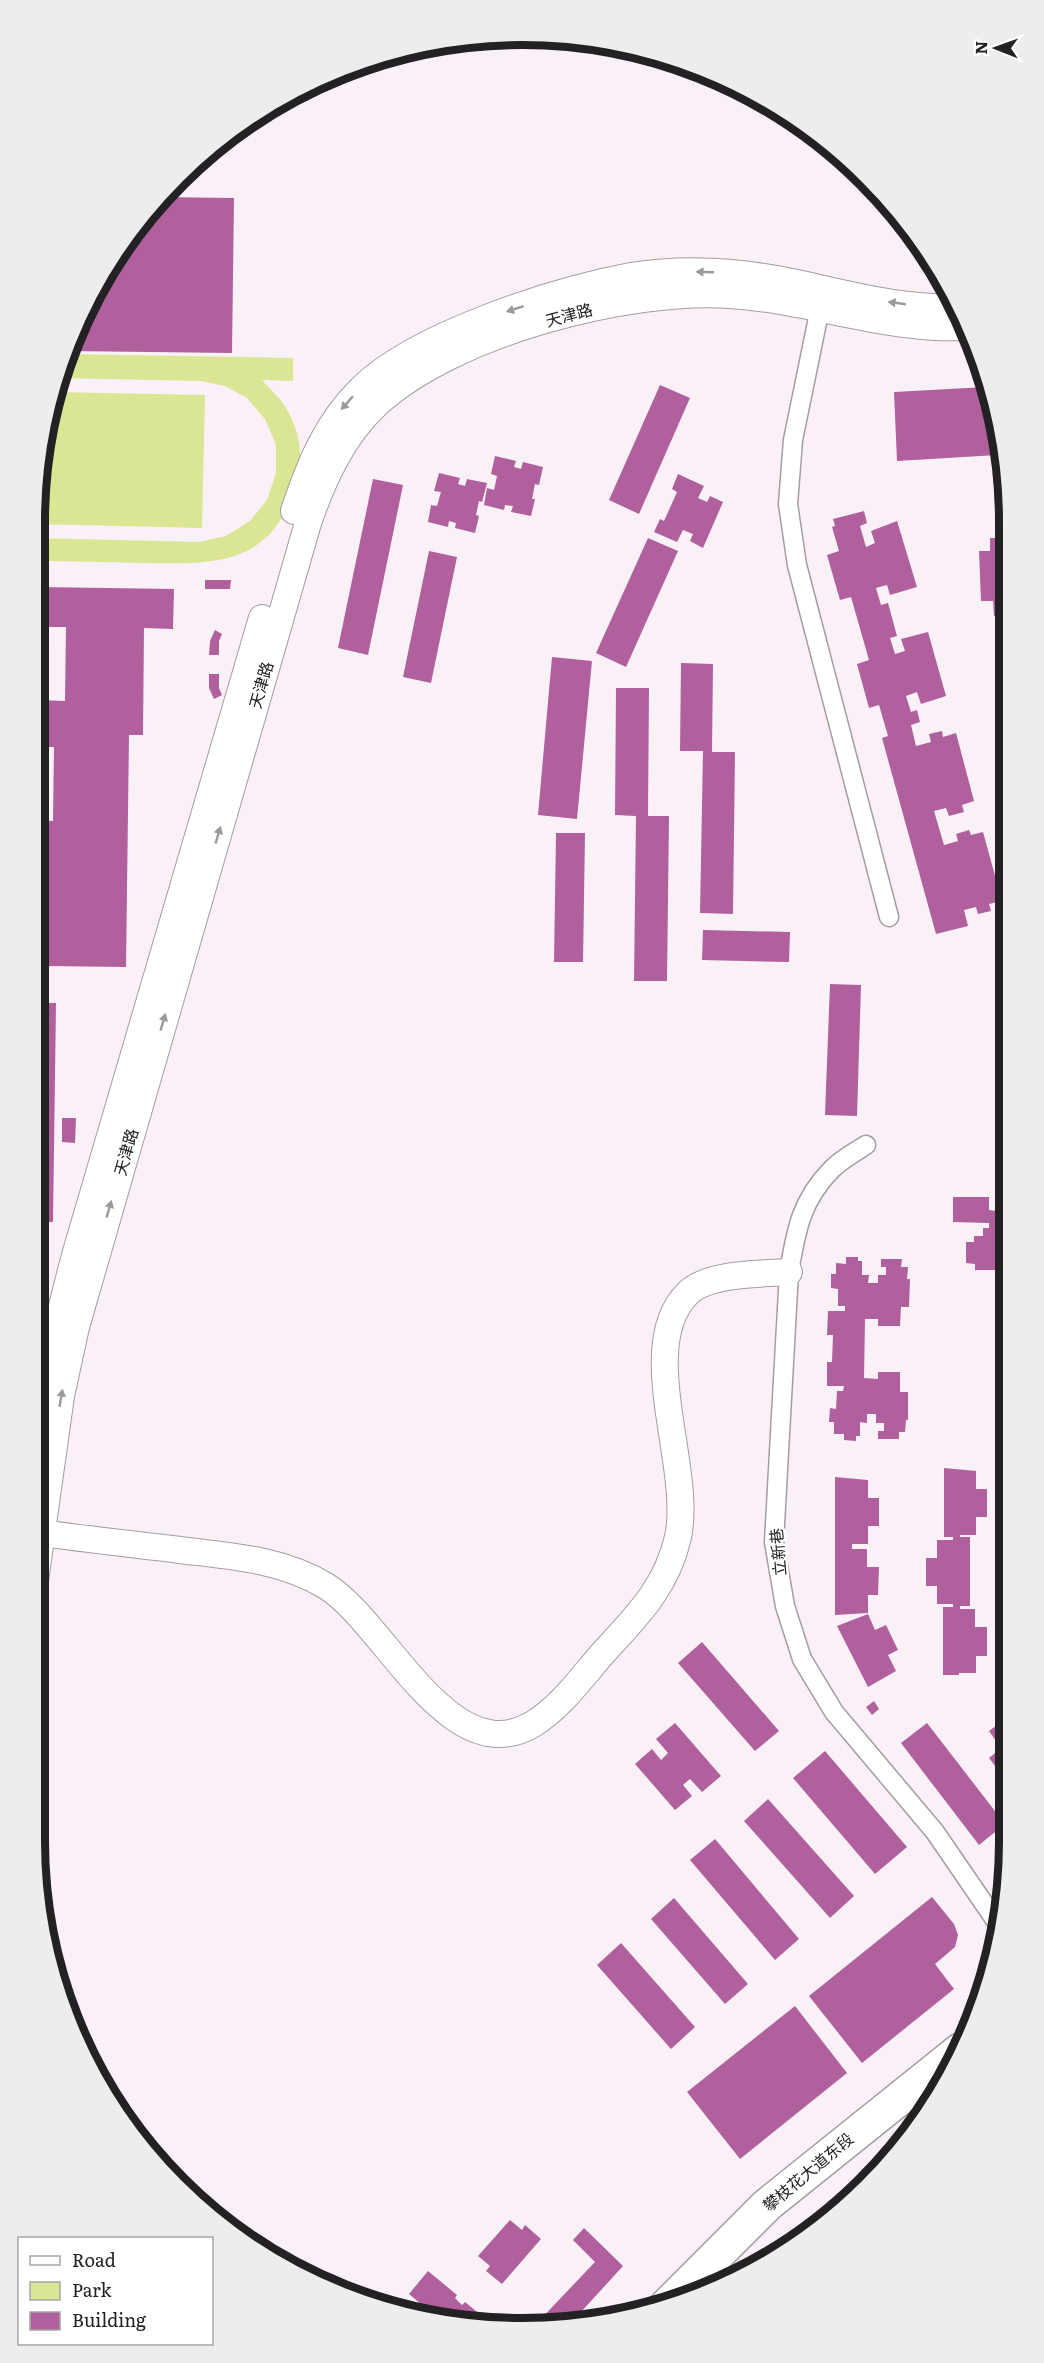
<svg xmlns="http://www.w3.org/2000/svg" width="1044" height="2363" font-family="Literata,'Noto Sans SC',serif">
	<rect width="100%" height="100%" fill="#f9f1f7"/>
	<!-- green -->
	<g fill="#dbe694">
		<path d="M66 354 293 358V381L262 380C270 389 280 398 286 408 300 430 305 463 296 487 269 568 212 564 140 563 105 562 70 561 35 561V538L199 542 226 536 250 521 267 500 276 473V445L265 419 247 398 225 386 201 381 58 378 60 365Z"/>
		<path d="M56 392 205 395 202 528 35 524Z"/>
	</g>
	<!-- building -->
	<g fill="#b0609d">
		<path d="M159 197 234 198 232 353 67 351 100 278Z"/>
		<path d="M660 385 690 398 639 514 609 500Z"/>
		<path d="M986 387 995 420 997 455 897 461 894 392Z"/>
		<path d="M495 456 516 461 514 467 521 469 523 462 543 467 539 485 535 484 532 499H535L531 516 511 512 513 506 505 505 504 510 484 505 487 488 494 490 497 476 491 474Z"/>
		<path d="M439 473 460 478 458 484 465 486 467 479 487 483 482 502 479 501 476 515 479 516 475 533 455 528 456 523 449 521 448 527 428 522 431 505 437 506 441 492 434 491Z"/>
		<path d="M678 474 704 486 698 498 707 502 710 496 723 502 703 548 690 541 693 534 683 530 677 542 654 532 660 519 664 521 677 492 672 489Z"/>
		<path d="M373 479 403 485 368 655 338 648Z"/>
		<path d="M864 511 867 523 860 526 866 547 875 543 871 531 897 521 917 587 890 595 887 585 876 588 881 605 888 603 897 636 890 638 895 654 905 651 901 639 928 632 946 696 921 704 917 692 906 696 911 712 917 710 920 722 911 725 916 746 931 742 929 734 942 731 943 737 956 733 974 801 962 805 964 812 949 816 946 808 934 811 944 845 958 841 956 834 969 830 971 835 983 832 1002 901 989 904 991 911 978 914 976 907 964 910 968 926 936 934 882 738 888 736 879 705 869 708 857 664 869 660 851 597 840 600 827 555 839 551 832 527 835 526 833 519Z"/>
		<path d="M648 538 678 551 626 667 596 653Z"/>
		<path d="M990 538H1006V615L994 616 993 601H981L979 551H990Z"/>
		<path d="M429 551 457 557 431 683 403 677Z"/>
		<path d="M205 580H231L230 589H205Z"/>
		<path d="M38 587 174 589 173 629 144 628 143 735H129L126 967 44 966 45 948H35V930H45L46 848H35V820L53 821 54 747H35V700L65 701 66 627H38Z"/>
		<path d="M215 630 222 634 219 641V655H209L210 641Z"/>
		<path d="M552 657 592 661 577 819 538 815Z"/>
		<path d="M681 663 713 664 712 752H735L733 914 700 913 703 751H680Z"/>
		<path d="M209 674H219V688L222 695 214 699 209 688Z"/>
		<path d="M616 688H649L648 816H669L667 981H634L636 816 615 815Z"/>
		<path d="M556 833H585L583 962H554Z"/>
		<path d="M703 930 790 932 789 962 702 960Z"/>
		<path d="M830 984 861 985 857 1116 825 1115Z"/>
		<path d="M35 1003H56L53 1222H35Z"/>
		<path d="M62 1118H76L75 1143 62 1142Z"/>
		<path d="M1004 1182H1007L1008 1270H975V1264L966 1263V1242H974V1236H983V1228H989V1223L953 1222V1197H989V1210L997 1211V1205H1004Z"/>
		<path d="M846 1257H858V1261H862V1275H869L868 1283H878V1275H886V1267H881V1259H902L901 1267H908L907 1279H910L909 1307H901L900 1326H878V1319H865L864 1378 878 1379V1372H900V1392H908V1420H906L905 1432H899V1439H878V1431H884V1423H876V1414H867V1423L860 1422V1436H856V1441L844 1440V1434H834V1422H829L830 1408 836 1409 837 1391H843L844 1386H827V1362H832L833 1335H827L828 1311H845V1306H838V1289L831 1288V1274H836V1263L846 1264Z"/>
		<path d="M944 1468 976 1471V1489H987V1517H976V1535H960V1537H970V1606H960V1609H975V1627H987V1656H976V1673H959V1675H943V1607H953V1604H937V1586H926V1558H937V1540H953V1537H944Z"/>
		<path d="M835 1477 868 1480V1498H879V1526H868V1544H852V1549H867V1567H879L878 1595H868V1613L835 1615Z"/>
		<path d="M868 1614 875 1630 886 1625 898 1650 888 1655 896 1671 868 1687 837 1626Z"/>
		<path d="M702 1642 779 1731 755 1751 678 1663Z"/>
		<path d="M874 1701 879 1709 872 1715 866 1707Z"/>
		<path d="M1009 1716V1775L1005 1779 989 1758 1001 1748 989 1731Z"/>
		<path d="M675 1723 721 1776 702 1792 690 1779 683 1785 692 1796 675 1810 635 1764 652 1749 661 1760 668 1753 656 1739Z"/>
		<path d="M927 1723 1005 1824 979 1845 901 1743Z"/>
		<path d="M825 1751 907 1847 875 1874 793 1778Z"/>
		<path d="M768 1799 854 1896 830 1918 744 1821Z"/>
		<path d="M715 1839 799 1939 775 1960 690 1860Z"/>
		<path d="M932 1897 954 1924 958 1935 955 1947 935 1964 954 1989 862 2063 809 1996Z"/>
		<path d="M674 1898 748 1984 725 2004 651 1919Z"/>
		<path d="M621 1943 695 2027 671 2049 597 1965Z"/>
		<path d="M795 2006 847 2073 740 2159 687 2092Z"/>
		<path d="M510 2220 522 2230 525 2225 541 2239 502 2284 486 2271 490 2266 478 2256Z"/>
		<path d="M584 2228 623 2266 570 2324 537 2323 595 2262 573 2240Z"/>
		<path d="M428 2271 457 2295 455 2298 462 2305 465 2302 488 2321 440 2320 409 2294Z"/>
	</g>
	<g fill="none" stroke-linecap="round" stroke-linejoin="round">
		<defs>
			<g id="street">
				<path d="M820 308 793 440 788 504 797 565 889 917"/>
				<path d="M866 1145C855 1152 841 1160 832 1169 801 1200 796 1231 789 1272L774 1542 785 1606 802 1659 834 1712 935 1832 996 1921"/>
			</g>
			<g id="secondary">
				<path d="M294 511C309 466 326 423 361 389 415 335 556 290 631 276 664 271 698 270 731 273 807 279 879 310 956 307"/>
				<path d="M35 1441C44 1377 59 1315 76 1252L262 618"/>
				<path d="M35 1532C83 1539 131 1544 180 1550 229 1556 282 1559 326 1586 385 1622 450 1774 533 1724 561 1707 582 1677 603 1653 636 1617 667 1587 678 1537 693 1467 634 1346 688 1293 708 1273 761 1274 789 1272"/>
				<path d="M35 1581 61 1396 76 1327 308 523C323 479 343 435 378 403 455 333 628 288 730 295 811 300 886 331 968 327"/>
			</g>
			<path id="highway" d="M666 2306 767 2205 960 2050"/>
		</defs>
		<!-- street casing -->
		<use href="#street" stroke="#a49da2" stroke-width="21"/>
		<!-- secondary casing -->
		<use href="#secondary" stroke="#a49da2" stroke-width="28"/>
		<!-- highway casing -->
		<use href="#highway" stroke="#a49da2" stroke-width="36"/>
		<!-- street -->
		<use href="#street" stroke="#fff" stroke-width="18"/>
		<!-- secondary -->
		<use href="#secondary" stroke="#fff" stroke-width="26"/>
		<!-- highway -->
		<use href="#highway" stroke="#fff" stroke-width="33"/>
	</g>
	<!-- one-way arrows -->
	<defs><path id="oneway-solid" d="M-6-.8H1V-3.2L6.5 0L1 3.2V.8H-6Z" transform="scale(1.5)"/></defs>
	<g fill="#9c9b9c">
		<use href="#oneway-solid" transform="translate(705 272) rotate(-178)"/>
		<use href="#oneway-solid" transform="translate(897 303) rotate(-172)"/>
		<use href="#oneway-solid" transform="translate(515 309) rotate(162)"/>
		<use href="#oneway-solid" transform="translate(347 403) rotate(131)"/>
		<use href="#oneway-solid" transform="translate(218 835) rotate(-74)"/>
		<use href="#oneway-solid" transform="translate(163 1022) rotate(-74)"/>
		<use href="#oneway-solid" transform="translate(109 1209) rotate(-74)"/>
		<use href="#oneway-solid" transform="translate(61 1398) rotate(-80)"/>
	</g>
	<g text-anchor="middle" stroke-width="5" stroke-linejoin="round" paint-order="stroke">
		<!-- street labels -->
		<g font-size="16" fill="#232123" stroke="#fff">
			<text transform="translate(569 315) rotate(-15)" y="6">天津路</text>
			<text transform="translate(261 685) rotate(-74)" y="6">天津路</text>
			<text transform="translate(126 1152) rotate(-74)" y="6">天津路</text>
			<text transform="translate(778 1552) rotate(-95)" y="6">立新巷</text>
			<text transform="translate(808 2172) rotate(-40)" y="6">攀枝花大道东段</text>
		</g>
	</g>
	<!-- crop -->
	<path d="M0 0H1044V2363H0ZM522 45H522A477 477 0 0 1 999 522V1841A477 477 0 0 1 522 2318H522A477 477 0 0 1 45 1841V522A477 477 0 0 1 522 45Z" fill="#ededed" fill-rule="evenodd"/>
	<path fill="none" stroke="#232123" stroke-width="8" d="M522 45H522A477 477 0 0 1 999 522V1841A477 477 0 0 1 522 2318H522A477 477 0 0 1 45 1841V522A477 477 0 0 1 522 45Z"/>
	<!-- legend -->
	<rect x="18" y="2237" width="195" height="108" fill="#ffffff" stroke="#a7a6a7" stroke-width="1.5"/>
	<rect x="30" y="2256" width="30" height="9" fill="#ffffff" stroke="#a7a6a7" stroke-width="1.5"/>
	<text x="72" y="2267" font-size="18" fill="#232123">Road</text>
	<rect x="30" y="2282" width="30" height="18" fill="#dbe694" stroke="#a7a6a7" stroke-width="1.5"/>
	<text x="72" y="2297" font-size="18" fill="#232123">Park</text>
	<rect x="30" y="2312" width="30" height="18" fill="#b0609d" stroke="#a7a6a7" stroke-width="1.5"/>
	<text x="72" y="2327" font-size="18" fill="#232123">Building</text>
	<!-- north arrow -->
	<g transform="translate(996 48) rotate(271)" stroke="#ffffff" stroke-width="4.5" paint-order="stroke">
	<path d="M0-4.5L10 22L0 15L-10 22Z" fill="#232123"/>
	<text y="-9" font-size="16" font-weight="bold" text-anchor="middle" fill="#232123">N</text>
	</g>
</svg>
